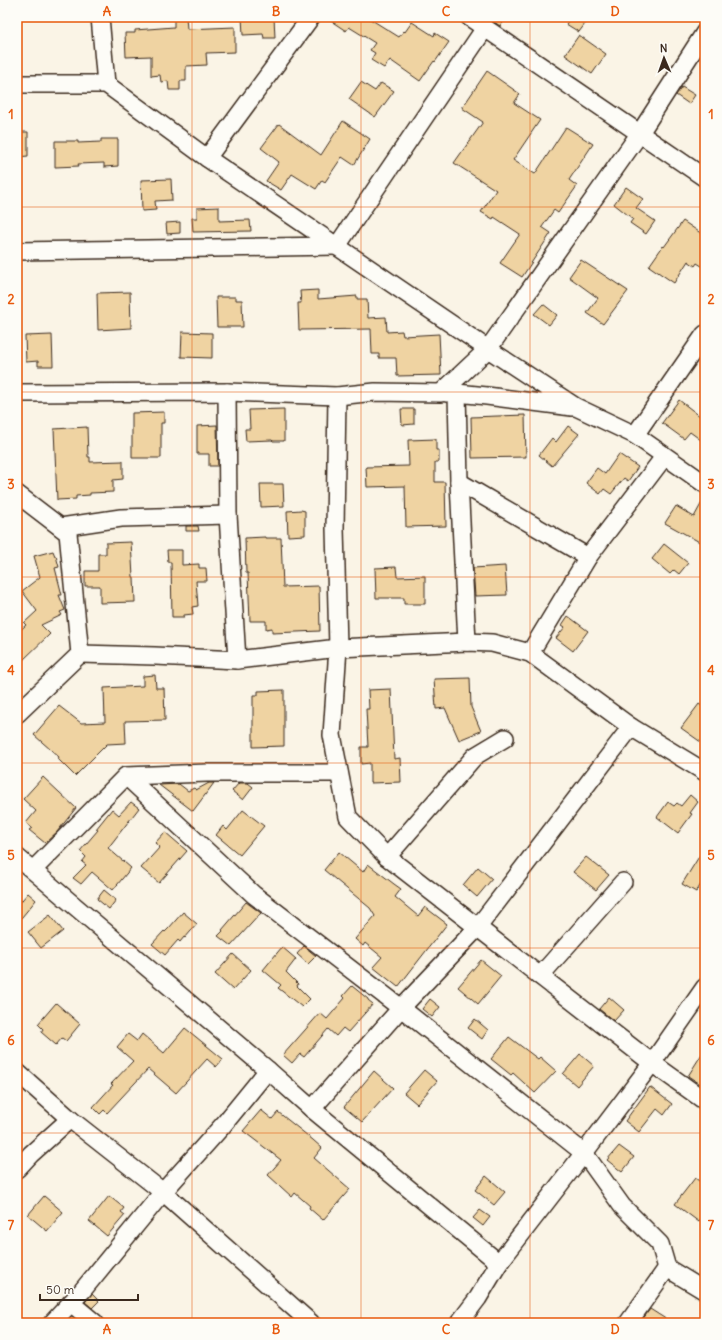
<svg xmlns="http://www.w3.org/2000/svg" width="722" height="1340" font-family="Delius,sans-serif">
	<rect width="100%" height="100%" fill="#faf4e6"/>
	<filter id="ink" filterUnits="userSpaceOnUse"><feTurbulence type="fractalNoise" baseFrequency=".025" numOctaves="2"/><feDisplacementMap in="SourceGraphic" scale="8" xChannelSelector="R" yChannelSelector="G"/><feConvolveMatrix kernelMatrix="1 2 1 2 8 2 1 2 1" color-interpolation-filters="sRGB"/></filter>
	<g filter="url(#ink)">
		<!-- building -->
		<g fill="#efd3a2" stroke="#3b2a1e">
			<path d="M174 17H186L187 29 235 27V52L206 53 207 65 186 66V81H180V90H169L168 81 161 82 160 75 151 76V56L126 57 125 33H135V30L174 27Z"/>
			<path d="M242 17H274L275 38H264L263 34 243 35Z"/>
			<path d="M325 17H367L399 37 404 31 405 32 412 22 434 36 435 33 449 42 435 62 434 61 420 81 390 60 384 68 371 60 375 53 370 50 375 43 349 27 346 31Z"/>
			<path d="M487 17H505L500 26Z"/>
			<path d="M571 17H574L585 24 579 32 566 24Z"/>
			<path d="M579 35 606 54 592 74 565 55Z"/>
			<path d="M487 71 520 94 514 103 540 120 513 160 535 174 566 127 593 144 569 180 577 186 558 213 554 210 542 227 551 233 522 277 500 263 520 234 494 217 493 219 481 212 496 190 454 163 483 122 462 108Z"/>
			<path d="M361 82 375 91 381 83 394 91 375 117 349 99Z"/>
			<path d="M682 87 695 95 689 104 676 95Z"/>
			<path d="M343 121 370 139 354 165 342 157 325 182 322 180 316 189 292 174 281 190 266 181 279 162 261 148 279 124 321 155Z"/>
			<path d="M17 132H28V156L17 157Z"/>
			<path d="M101 139H118V166L104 167V163L78 164 79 166 55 167V141H78V143L101 142Z"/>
			<path d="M171 179 172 200 155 201 156 210 142 211 141 180Z"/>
			<path d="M626 187 643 199 636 208 655 221 646 234 630 223 633 219 614 204Z"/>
			<path d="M219 207V221L250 220 251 231 193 232 192 218H197V208Z"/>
			<path d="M683 221 705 236V268L697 263 695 266 688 261 674 283 649 266 663 246 664 247Z"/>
			<path d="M180 222V233L167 234 166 223Z"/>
			<path d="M581 260 628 291 603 324 587 313 598 298 569 277Z"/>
			<path d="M318 290V299L357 296V299H367L368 318 386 317 387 332 402 331 403 336 439 334 441 375 397 376 396 358H379V354H372L371 329 299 330 298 303H301L300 291Z"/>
			<path d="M130 292 131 328 98 330 97 293Z"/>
			<path d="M216 297H236V300H242L243 327H217Z"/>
			<path d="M543 304 557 315 549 325 534 314Z"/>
			<path d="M182 332 212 333V358L181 357Z"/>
			<path d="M52 335 53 366H38V361L26 362 25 336Z"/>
			<path d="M679 400 705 420V443L690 432 684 439 662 423Z"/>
			<path d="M284 409V441H273L272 440 246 441 245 429H250L249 410Z"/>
			<path d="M401 409H414V424L402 425Z"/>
			<path d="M164 412V423H161V458H132V413Z"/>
			<path d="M525 415 526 457 472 458 471 417Z"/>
			<path d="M217 425 218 466H209V454H197V426Z"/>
			<path d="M568 426 579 434 552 466 539 455 552 438 556 442Z"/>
			<path d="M87 427 88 457H90V462L123 461V479L113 480V492L90 493V495L76 496V499L57 500 54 429Z"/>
			<path d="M436 439V450H439V462H435V482H445L446 526 406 527 405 486 367 487 366 467 409 466 408 440Z"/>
			<path d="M619 454 638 467 628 481 624 478 611 494 604 489 600 494 586 483 597 468 605 474Z"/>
			<path d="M260 484H283L284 506 261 507Z"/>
			<path d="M705 497V545L665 523 676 506 694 517Z"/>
			<path d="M301 510 305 511V535L288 536 287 511Z"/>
			<path d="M186 526H198L199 531H186Z"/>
			<path d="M265 537V538H281L283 587 319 586 320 631 272 633V628L266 629V621H250L248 573H246L245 538Z"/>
			<path d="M131 542 133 577H134L135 602 100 603V586H85V571H98V554H106V543Z"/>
			<path d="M664 544 688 563 679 574 674 570 670 574 652 559Z"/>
			<path d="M167 550H182V565L199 564V568H206L207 581H196L198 606 192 607 193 614 184 615V617H172L171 562H168Z"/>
			<path d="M53 551 55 556H56L59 567 55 568 62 595H59L65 610 60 612 62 615 41 625 50 634 22 661 17 656V633L26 625 24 623 37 611 22 591 40 577 34 556Z"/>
			<path d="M505 566 507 595 475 596 473 568Z"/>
			<path d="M396 567 397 577 425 576V604H404V598H376L375 568Z"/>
			<path d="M568 616 588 631 573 651 556 638 565 627 562 625Z"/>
			<path d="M155 675 156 688H164L165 720 125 721 126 743 107 744 75 776 58 759 59 757 34 735 59 706 81 723 105 722 104 688 143 686V676Z"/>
			<path d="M470 678 471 707 481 731 459 740 445 708 436 709 434 679Z"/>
			<path d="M391 689 394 759 400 758 401 782 370 783V763L361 764V747H368L366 709H369L368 690Z"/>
			<path d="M284 690V746L253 747V695H258V691Z"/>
			<path d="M699 704 705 708V745L681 728Z"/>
			<path d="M43 777 76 808 57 832 45 843 29 830 32 828 26 823 36 811 23 799Z"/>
			<path d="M209 783H214L193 811 159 785 179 784 188 791 194 788 196 790Z"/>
			<path d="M239 783H248L253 787 243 800 232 791Z"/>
			<path d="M690 795 698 802 690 813 692 814 678 833 657 817 668 802 674 806 677 803 681 806Z"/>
			<path d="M131 802 139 808 108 848 131 868 113 890 92 872 81 884 73 878 86 865 82 862 86 857 80 851 98 830 96 829 112 809 119 815Z"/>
			<path d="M243 810 264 826 240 855 216 835 223 826 227 830Z"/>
			<path d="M165 832 187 851 159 883 141 868 160 847 155 843Z"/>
			<path d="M705 847V878L696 892 682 884Z"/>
			<path d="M339 852 363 872 368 864 394 884 401 889 395 897 418 916 425 907 447 924 398 987 373 967 382 957 365 943 363 946 355 939 375 916 370 908 324 870Z"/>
			<path d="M586 857 609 875 596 890 573 872Z"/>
			<path d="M478 867 492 879 477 897 463 885Z"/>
			<path d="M104 890 116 900 109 909 97 899Z"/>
			<path d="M28 893 36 900 17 923V906Z"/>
			<path d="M246 902 261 913 231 946 218 936 223 931 222 930Z"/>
			<path d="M183 912 197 924 185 938 184 937 180 942 178 940 165 955 152 944 164 931 165 932 169 928Z"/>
			<path d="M50 915 63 931 41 948 28 932Z"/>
			<path d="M304 946 316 956 308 964 297 954Z"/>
			<path d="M282 947 296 959 286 972 298 984 297 986 310 999 302 1007 278 988 281 985 263 970Z"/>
			<path d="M233 954 251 970 233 990 215 974Z"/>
			<path d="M481 960 501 976 478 1004 458 987Z"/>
			<path d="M352 986 368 999V1000L373 1004 348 1032 343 1028 336 1036 328 1029 304 1057 300 1054 292 1063 283 1055 320 1013 327 1019 345 998 343 996Z"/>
			<path d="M609 997 624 1010 614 1021 599 1009Z"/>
			<path d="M430 999 440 1007 432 1017 422 1009Z"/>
			<path d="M56 1003 80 1024 66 1041 62 1038 56 1045 41 1032 43 1029 38 1024Z"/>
			<path d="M475 1019 488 1030 482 1039 468 1028Z"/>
			<path d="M185 1028 223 1059 216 1067 207 1059 176 1093 148 1069 107 1113 104 1110 100 1114 93 1107 113 1085 111 1084 133 1061 117 1047 128 1034 137 1041 142 1034 164 1053Z"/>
			<path d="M509 1037 538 1059 540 1057 556 1071 535 1093 513 1073 511 1075 491 1059Z"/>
			<path d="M705 1049V1087L688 1076Z"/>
			<path d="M580 1054 594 1066 577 1086 563 1074Z"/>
			<path d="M424 1070 437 1081 417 1104 404 1093Z"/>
			<path d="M374 1071 393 1088 362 1122 344 1107Z"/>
			<path d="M650 1087 672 1104 664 1115 657 1109 639 1132 625 1121Z"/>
			<path d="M261 1110 272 1119 278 1112 313 1140 322 1148 314 1158 350 1189 323 1220 309 1208 310 1206 295 1193 292 1197 268 1175 281 1160 243 1131Z"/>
			<path d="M619 1146 634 1157 622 1172 607 1160Z"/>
			<path d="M486 1176 505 1192 494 1205 475 1190Z"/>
			<path d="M695 1178 705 1185V1214L699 1222 675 1204Z"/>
			<path d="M44 1196 63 1212 47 1231 28 1215Z"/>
			<path d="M109 1196 124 1208 121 1212 125 1215 107 1236 89 1221Z"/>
			<path d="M480 1210 490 1217 483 1226 473 1218Z"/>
			<path d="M92 1294 99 1301 92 1308 85 1302Z"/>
			<path d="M650 1309 672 1323H640Z"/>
		</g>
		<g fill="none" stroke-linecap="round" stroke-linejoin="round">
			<defs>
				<g id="minor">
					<path d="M100 17 106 84"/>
					<path d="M469 17 705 178"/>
					<path d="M17 84H106L207 158 488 349 576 407 635 435 705 484"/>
					<path d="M207 158 311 17"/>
					<path d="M17 251 337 246 485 28"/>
					<path d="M227 392 228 515 237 660"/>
					<path d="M17 393 227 392 337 396 375 392 441 393 488 349 640 133 705 32"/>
					<path d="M446 393H457L487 396 572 407"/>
					<path d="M457 393 459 482 467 642"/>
					<path d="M337 396 335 528 338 648 332 735 348 817 387 857 652 1063 705 1101"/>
					<path d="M635 435 705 334"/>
					<path d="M459 482 588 557"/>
					<path d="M17 494 68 533 80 654 17 714"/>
					<path d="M61 527 121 518 228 515"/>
					<path d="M530 653 588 557 664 457"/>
					<path d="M80 654 155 656 237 660 338 648 467 642 492 643 530 653 631 727 705 772"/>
					<path d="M126 776 254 895 401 1008 584 1153 622 1206 660 1244 667 1268 705 1291"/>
					<path d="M17 857 268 1070 312 1109 499 1263"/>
					<path d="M387 857 475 756 505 738"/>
					<path d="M33 870 126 776 207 773H339"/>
					<path d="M540 976 623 882"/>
					<path d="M17 1072 70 1119 163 1192 311 1323"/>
					<path d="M312 1109 401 1008 478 927 631 727"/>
					<path d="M17 1169 31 1154 70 1119"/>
					<path d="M71 1303 95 1323"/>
					<path d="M52 1323 82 1291 163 1192 224 1124 268 1070"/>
					<path d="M459 1323 478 1298 499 1263 584 1153 652 1063 705 987"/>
					<path d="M628 1323 667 1268"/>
				</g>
			</defs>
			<!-- minor casing -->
			<use href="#minor" stroke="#3b2a1e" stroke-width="20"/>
			<!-- minor -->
			<use href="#minor" stroke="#fdfcf7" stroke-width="17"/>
		</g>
	</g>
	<!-- grid -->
	<path fill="none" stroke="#e8590c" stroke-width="1" stroke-opacity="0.55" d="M192 17V1323M361 17V1323M530 17V1323M17 207H705M17 392H705M17 577H705M17 763H705M17 948H705M17 1133H705"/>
	<!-- margin -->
	<rect width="722" height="1340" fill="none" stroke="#fdfcf7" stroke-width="44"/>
	<!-- north arrow -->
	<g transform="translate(664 58) rotate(358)" stroke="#fdfcf7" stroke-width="3" paint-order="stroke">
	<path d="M0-3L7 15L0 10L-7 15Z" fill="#3b2a1e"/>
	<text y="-6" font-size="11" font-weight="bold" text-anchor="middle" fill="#3b2a1e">N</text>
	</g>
	<!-- scale -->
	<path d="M40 1294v6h98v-6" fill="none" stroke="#3b2a1e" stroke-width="2"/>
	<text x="46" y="1294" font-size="12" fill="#3b2a1e" stroke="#fdfcf7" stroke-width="3" paint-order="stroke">50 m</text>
	<rect x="22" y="22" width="678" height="1296" fill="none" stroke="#e8590c" stroke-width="1.5"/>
	<g font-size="13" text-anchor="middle" font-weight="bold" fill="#e8590c">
		<text x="107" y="16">A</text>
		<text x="276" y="16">B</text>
		<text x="446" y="16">C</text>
		<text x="615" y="16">D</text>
		<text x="11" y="119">1</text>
		<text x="711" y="119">1</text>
		<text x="11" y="304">2</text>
		<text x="711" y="304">2</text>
		<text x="11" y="489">3</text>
		<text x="711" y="489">3</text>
		<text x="11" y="675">4</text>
		<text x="711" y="675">4</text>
		<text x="11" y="860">5</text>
		<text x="711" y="860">5</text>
		<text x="11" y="1045">6</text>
		<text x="711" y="1045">6</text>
		<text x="11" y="1230">7</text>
		<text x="711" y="1230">7</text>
		<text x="107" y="1334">A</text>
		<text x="276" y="1334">B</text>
		<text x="446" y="1334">C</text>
		<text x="615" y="1334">D</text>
	</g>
</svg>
